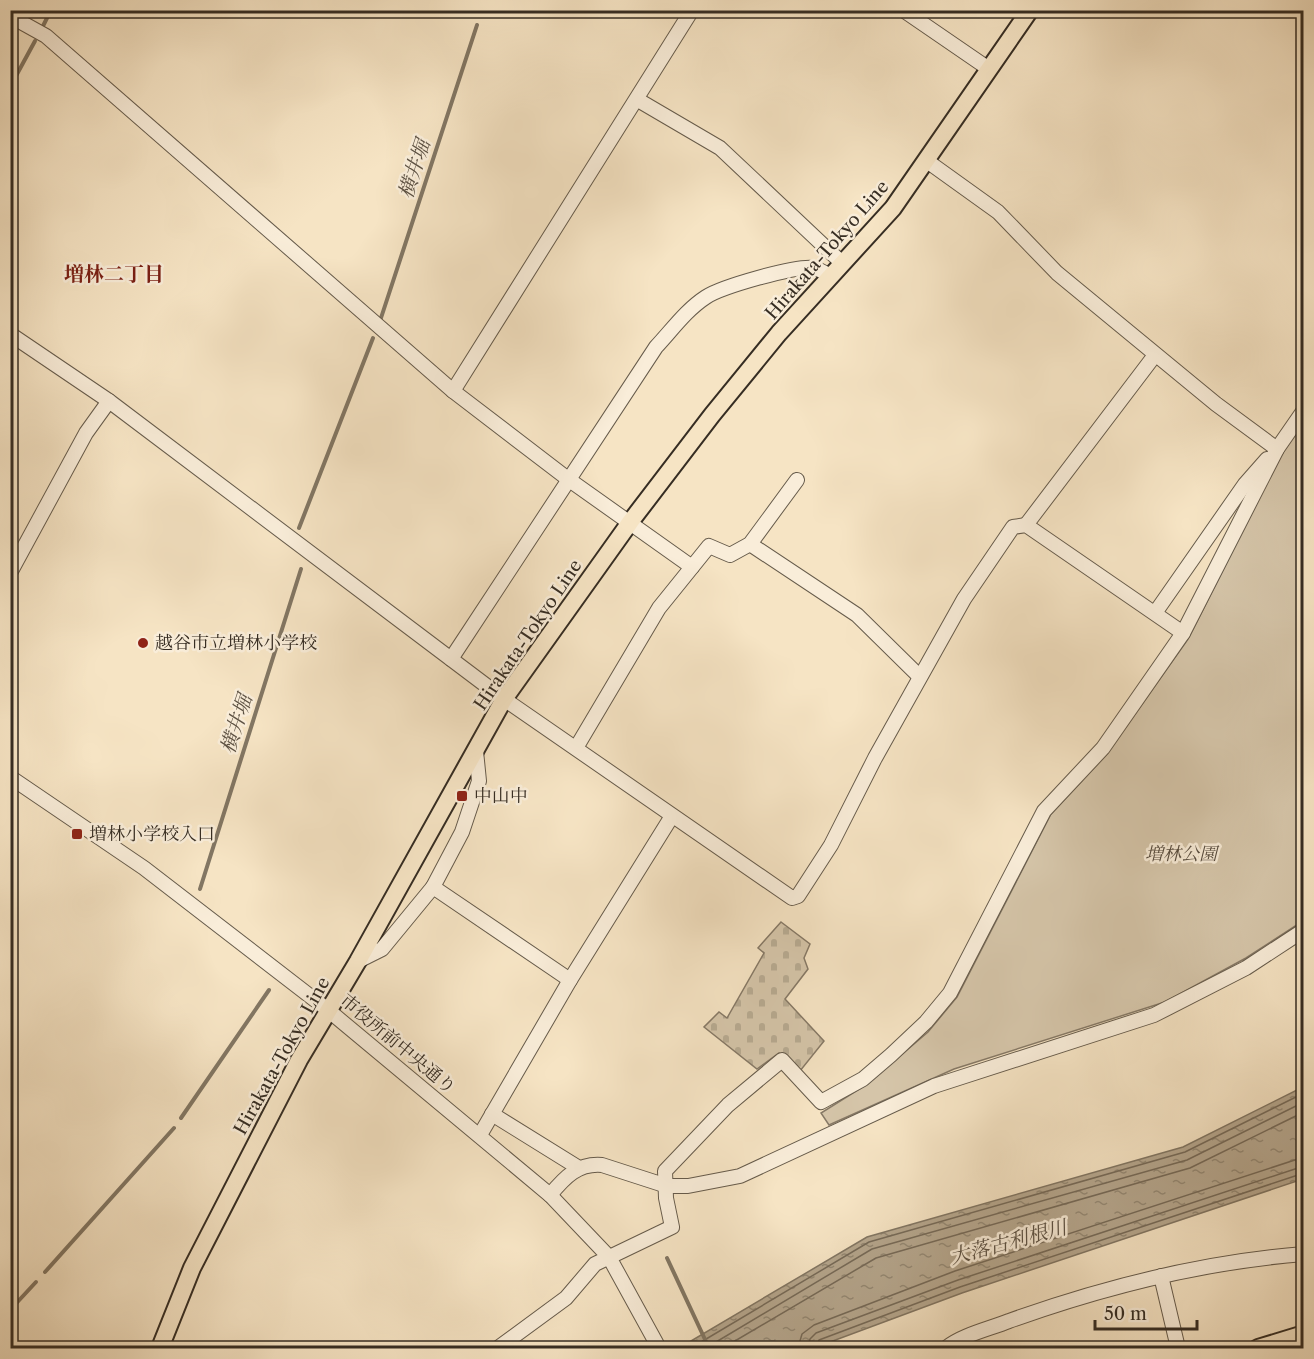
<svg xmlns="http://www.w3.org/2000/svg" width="1314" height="1359" font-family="'Libre Caslon Text','Noto Serif JP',serif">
	<defs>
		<pattern id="cemetery-stones" width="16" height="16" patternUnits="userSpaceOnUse" patternTransform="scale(1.5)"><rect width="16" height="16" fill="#d5c5a9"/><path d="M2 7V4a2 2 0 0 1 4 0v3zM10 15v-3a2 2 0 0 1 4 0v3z" fill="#b7aa91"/></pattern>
		<pattern id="water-ripples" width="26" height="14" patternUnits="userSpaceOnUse" patternTransform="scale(1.5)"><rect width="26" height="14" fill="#b5a68d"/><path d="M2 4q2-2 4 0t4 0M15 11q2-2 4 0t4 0" fill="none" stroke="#948873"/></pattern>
	</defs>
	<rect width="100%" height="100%" fill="#f6e4c4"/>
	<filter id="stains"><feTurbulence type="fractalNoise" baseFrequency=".00333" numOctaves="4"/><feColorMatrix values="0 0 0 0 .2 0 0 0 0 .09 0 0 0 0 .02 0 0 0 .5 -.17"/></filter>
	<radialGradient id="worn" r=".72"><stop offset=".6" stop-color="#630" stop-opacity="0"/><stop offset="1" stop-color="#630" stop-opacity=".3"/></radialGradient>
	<!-- cemetery -->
	<path fill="url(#cemetery-stones)" stroke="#867966" stroke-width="1.5" d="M781 922 810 944 804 958 808 969 785 999 824 1041 800 1071 779 1053 757 1069 704 1027 719 1012 727 1018 764 953 758 948Z"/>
	<!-- green -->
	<path fill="#d5c5a9" stroke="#867966" stroke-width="1.5" d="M1303 420V921L1246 958 1165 1002 954 1069 829 1125 821 1113 866 1085 928 1032 957 997 1051 814 1106 755 1188 639 1280 457Z"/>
	<!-- water -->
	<path fill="url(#water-ripples)" stroke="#827663" stroke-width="1.5" d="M1303 1087V1179L962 1293 814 1348H679L867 1237 1183 1147Z"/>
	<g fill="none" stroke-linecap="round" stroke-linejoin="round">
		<!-- shore -->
		<g stroke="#766a58" stroke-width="1.5">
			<path d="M691 1348 869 1242 1185 1152 1304 1093"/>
			<path d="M706 1348 872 1249 1187 1160 1304 1102"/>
			<path d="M723 1348 876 1258 1190 1168 1304 1112"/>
			<path d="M798 1348 802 1334 814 1325 955 1271 1304 1157"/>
			<path d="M808 1348 810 1339 816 1333 958 1280 1304 1166"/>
			<path d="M815 1348 819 1340 960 1287 1304 1173"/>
		</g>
		<!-- stream -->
		<g stroke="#827663" stroke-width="4">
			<path d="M481 12 482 10"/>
			<path d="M42 28 51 10"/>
			<path d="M10 87 35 41"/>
			<path d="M380 321 477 25"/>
			<path d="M299 528 373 338"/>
			<path d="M200 889 301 569"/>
			<path d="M181 1118 269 990"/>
			<path d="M667 1258 709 1348"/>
			<path d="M45 1272 174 1128"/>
			<path d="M10 1310 36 1282"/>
		</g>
		<defs>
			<g id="minor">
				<path d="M903 10 989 69"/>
				<path d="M10 16 46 36 453 391 568 479 692 567"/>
				<path d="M638 100 720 148 842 263"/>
				<path d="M927 161 998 212 1057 273 1216 404 1277 449"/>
				<path d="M10 334 109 401 504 699 792 898 798 896 831 845 875 758 964 599 1013 527 1026 525 1183 633"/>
				<path d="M453 391 692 10"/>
				<path d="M1026 525 1155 355"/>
				<path d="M750 544 857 615 919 676"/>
				<path d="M10 573 86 433 109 401"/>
				<path d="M1155 613 1245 484 1267 459"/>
				<path d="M451 659 656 347C672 330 686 310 706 297 721 287 796 265 814 268 819 269 826 274 831 276"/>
				<path d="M576 748 659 608 709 546 730 555 750 544 797 480"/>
				<path d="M10 777 144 868 328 1010 550 1195 609 1257 659 1348"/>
				<path d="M433 887 462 832 479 781 476 751"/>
				<path d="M358 961 382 949 433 887 570 980"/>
				<path d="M492 1114 579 1168"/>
				<path d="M480 1135 570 980 672 816"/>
				<path d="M550 1195C565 1177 578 1163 602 1165L667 1186H688L740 1176 934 1086 1154 1015 1246 968 1304 930"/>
				<path d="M1161 1276 1178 1348"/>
				<path d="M498 1348 566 1298 595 1264 672 1227 666 1198 665 1171 728 1105 782 1060 821 1102 863 1079 891 1055 926 1022 950 993 1044 811 1103 748 1183 633 1277 449 1304 410"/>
				<path d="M946 1348C962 1335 989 1329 1009 1321 1104 1287 1202 1262 1304 1254"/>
			</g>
			<g id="major">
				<path d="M160 1348 192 1268 299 1060 358 961 504 699 631 521 712 415 779 333 893 208 1030 10"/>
				<path d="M1258 1348 1304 1334"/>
			</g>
		</defs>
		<!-- minor casing -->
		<use href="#minor" stroke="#665b4b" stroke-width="16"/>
		<!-- major casing -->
		<use href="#major" stroke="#362d23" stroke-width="20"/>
		<!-- minor -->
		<use href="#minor" stroke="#f9edd9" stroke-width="14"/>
		<!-- major -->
		<use href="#major" stroke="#f6e4c4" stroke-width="16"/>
	</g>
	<!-- markers -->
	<g fill="#8f2418" stroke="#f9edd9" stroke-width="2">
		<circle cx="143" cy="643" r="6"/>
		<rect x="456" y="790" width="12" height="12" rx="3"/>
		<rect x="71" y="828" width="12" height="12" rx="3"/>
	</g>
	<g text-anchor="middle" stroke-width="5" stroke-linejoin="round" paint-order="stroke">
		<!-- street labels -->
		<g font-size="18" fill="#362d23" stroke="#f9edd9">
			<text transform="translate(827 250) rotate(-49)" y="6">Hirakata-Tokyo Line</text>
			<text transform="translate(528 635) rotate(-56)" y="6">Hirakata-Tokyo Line</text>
			<text transform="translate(398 1044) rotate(40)" y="6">市役所前中央通り</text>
			<text transform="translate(282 1056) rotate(-61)" y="6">Hirakata-Tokyo Line</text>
		</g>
		<!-- poi labels -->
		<g font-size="18" fill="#362d23" stroke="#f9edd9" text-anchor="start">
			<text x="155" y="649">越谷市立増林小学校</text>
			<text x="474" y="802">中山中</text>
			<text x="89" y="840">増林小学校入口</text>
		</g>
		<!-- park labels -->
		<g font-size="18" font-style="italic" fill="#564b3e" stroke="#f9edd9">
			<text x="1181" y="860">増林公園</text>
		</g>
		<!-- water labels -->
		<g font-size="20" font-style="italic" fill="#5c5143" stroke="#f9edd9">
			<text transform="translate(414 169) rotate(-72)" y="7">横井堀</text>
			<text transform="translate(236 724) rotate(-72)" y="7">横井堀</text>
			<text transform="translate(1008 1242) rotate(-15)" y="7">大落古利根川</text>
		</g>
		<!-- neighbourhood labels -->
		<g font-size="20" font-weight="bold" fill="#7a1f14" stroke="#f9edd9">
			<text x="114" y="281">増林二丁目</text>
		</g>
	</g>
	<!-- margin -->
	<rect width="1314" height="1359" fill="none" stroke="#f6e4c4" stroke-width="36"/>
	<rect x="12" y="12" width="1290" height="1335" fill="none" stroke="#362d23" stroke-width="3"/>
	<rect x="18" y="18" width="1278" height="1323" fill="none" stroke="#362d23" stroke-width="1.5"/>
	<!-- scale -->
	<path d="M1095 1320v9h102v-9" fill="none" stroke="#362d23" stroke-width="3"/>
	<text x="1104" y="1320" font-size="18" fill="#362d23" stroke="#f9edd9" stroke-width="4.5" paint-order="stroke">50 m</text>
	<rect width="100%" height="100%" filter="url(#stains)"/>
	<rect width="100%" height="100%" fill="url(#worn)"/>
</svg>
